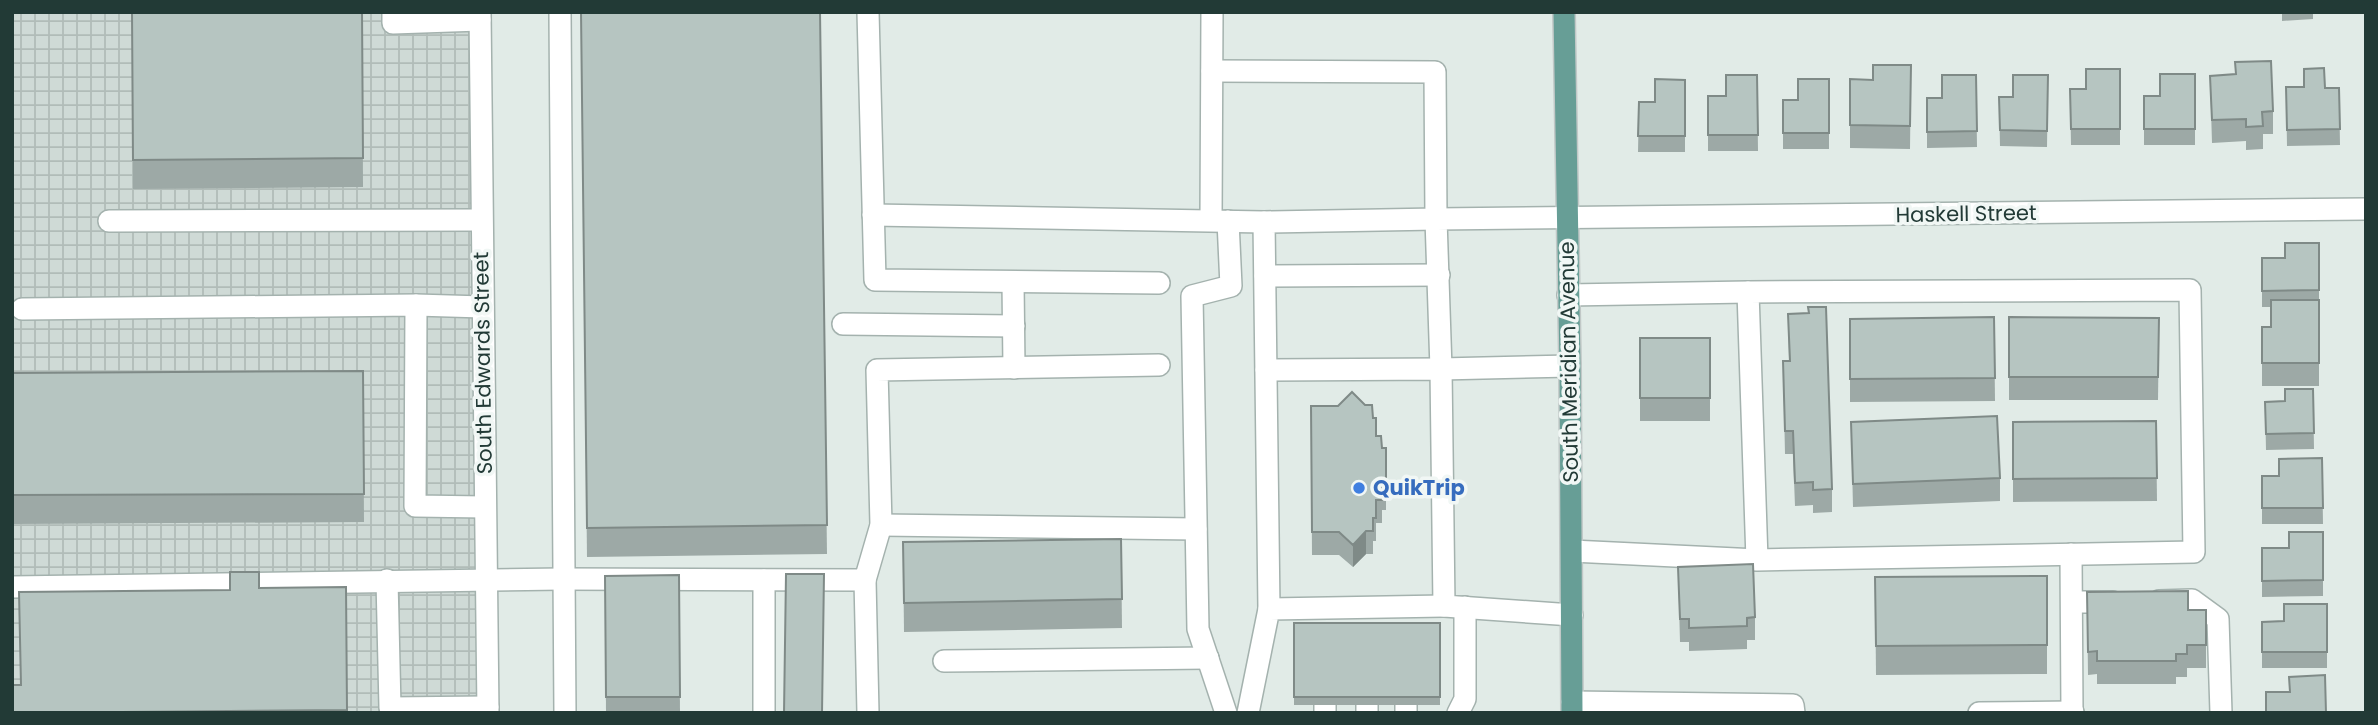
<svg xmlns="http://www.w3.org/2000/svg" width="2378" height="725" font-family="Poppins,sans-serif">
	<defs>
		<pattern id="industrial-grid" width="8" height="8" patternUnits="userSpaceOnUse" patternTransform="scale(1.75)"><rect width="8" height="8" fill="#cfdad6"/><path d="M0 4h8M4 0v8" fill="none" stroke="#b1bcb8"/></pattern>
	</defs>
	<rect width="100%" height="100%" fill="#e1ebe7"/>
	<!-- industrial -->
	<path fill="url(#industrial-grid)" d="M12 12H478L486 713H12Z"/>
	<g fill="none" stroke-linecap="round" stroke-linejoin="round">
		<defs>
			<g id="minor">
				<path d="M393 12V23L480 20"/>
				<path d="M480 12 488 713"/>
				<path d="M560 12 565 713"/>
				<path d="M868 12 875 280 1159 283"/>
				<path d="M1212 71 1435 72 1436 219 1264 222 1269 609"/>
				<path d="M873 215 1264 222"/>
				<path d="M1211 220 1212 12"/>
				<path d="M109 221 481 220"/>
				<path d="M1265 276 1439 275"/>
				<path d="M1013 282 1014 368"/>
				<path d="M1568 295 1748 292"/>
				<path d="M416 305 415 506 485 507"/>
				<path d="M22 309 416 305 483 307"/>
				<path d="M843 324 1014 326"/>
				<path d="M1570 366 1441 369 1436 219 2366 209"/>
				<path d="M1266 370 1441 369 1444 606 1572 615"/>
				<path d="M881 525 1196 529"/>
				<path d="M1572 551 1757 560 2194 552 2190 290 1748 292 1757 560"/>
				<path d="M2071 554 2072 713"/>
				<path d="M387 580 390 708 488 707"/>
				<path d="M865 580 881 525 877 370 1159 365"/>
				<path d="M12 587 562 579 865 580 868 713"/>
				<path d="M2159 601 2192 600 2218 619 2221 713"/>
				<path d="M2072 602H2113"/>
				<path d="M944 661 1208 658"/>
				<path d="M1572 702 1793 705 1794 713"/>
				<path d="M1325 705V713"/>
				<path d="M1367 705V713"/>
				<path d="M1406 705V713"/>
				<path d="M764 713V580"/>
				<path d="M1226 713 1198 629 1192 296 1231 286 1228 221"/>
				<path d="M1248 713 1269 609 1444 606"/>
				<path d="M1458 713 1465 699V607"/>
				<path d="M1979 713 2073 712"/>
			</g>
			<path id="major" d="M1564 12 1570 366 1572 713"/>
		</defs>
		<!-- minor casing -->
		<use href="#minor" stroke="#a4b2ae" stroke-width="24"/>
		<!-- major casing -->
		<use href="#major" stroke="#c1c8c7" stroke-width="24"/>
		<!-- minor -->
		<use href="#minor" stroke="#fff" stroke-width="21"/>
		<!-- major -->
		<use href="#major" stroke="#679e96" stroke-width="21"/>
	</g>
	<!-- wall -->
	<g fill="#9da9a6">
		<path d="M132 12H362L363 187 133 189Z"/>
		<path d="M581 12H820L827 554 587 557Z"/>
		<path d="M2282 12H2313V19L2282 21Z"/>
		<path d="M2235 62 2273 111V134H2263V149L2246 150V141L2212 143 2210 76 2235 74Z"/>
		<path d="M1911 65 1910 149 1850 148V79L1873 80Z"/>
		<path d="M2120 69V145H2071L2070 89H2086Z"/>
		<path d="M2304 69 2325 88H2339L2340 145 2287 146 2286 87H2304Z"/>
		<path d="M2195 74V145H2144V96H2160Z"/>
		<path d="M1757 75 1758 151H1708V96H1726Z"/>
		<path d="M1976 75 1977 147 1927 148V98H1942Z"/>
		<path d="M2048 75 2047 147 2000 146 1999 97H2013Z"/>
		<path d="M1829 79V149H1783V100H1798Z"/>
		<path d="M1685 80V152H1638L1639 102H1655Z"/>
		<path d="M2262 258 2319 290V386H2262V327H2271V307H2262Z"/>
		<path d="M1788 314 1832 489V512L1813 513V505L1795 506 1793 454H1785L1783 361H1789Z"/>
		<path d="M1994 317 1995 401 1850 402V319Z"/>
		<path d="M2009 317 2159 318 2158 400H2009Z"/>
		<rect x="1640" y="338" width="70" height="83"/>
		<path d="M363 371 364 522 12 524V373Z"/>
		<path d="M2313 389 2314 449 2266 450 2265 402 2285 401Z"/>
		<path d="M1311 406H1338L1373 418 1376 436 1382 448H1386V510H1382V523H1376V541H1373V554H1366L1353 567 1339 555H1312Z"/>
		<path d="M2156 421 2157 501 2013 502V422Z"/>
		<path d="M1851 422 2000 478V501L1853 507Z"/>
		<path d="M2322 458 2323 524H2262V476H2279Z"/>
		<path d="M2323 532V596L2262 597V548H2289Z"/>
		<path d="M1121 539 1122 628 904 632 903 542Z"/>
		<path d="M1678 567 1755 617V640H1747V649L1689 651V642H1680Z"/>
		<path d="M679 575 680 713H606L605 576Z"/>
		<path d="M2047 576V674L1876 675 1875 577Z"/>
		<path d="M346 587 347 713H12L20 685 230 590 259 588Z"/>
		<path d="M2087 592 2188 610H2206V668H2187V677H2176V684H2097V674L2088 675Z"/>
		<path d="M2327 604V668H2262V622L2284 621Z"/>
		<rect x="1294" y="623" width="146" height="82"/>
	</g>
	<!-- shaded-wall -->
	<path fill="#7f8a87" d="M1366 531V554L1353 567V545Z"/>
	<!-- building -->
	<g fill="#b6c5c1" stroke="#7f8a87" stroke-width="2">
		<path d="M132 12H362L363 158 133 160Z"/>
		<path d="M581 12H820L827 525 587 528Z"/>
		<path d="M2271 61 2273 111 2262 112 2263 126 2246 127V119L2212 120 2210 76 2236 74 2235 62Z"/>
		<path d="M1873 65H1911L1910 126 1850 125V79L1873 80Z"/>
		<path d="M2324 68 2325 88H2339L2340 129 2287 130 2286 87H2304V69Z"/>
		<path d="M2086 69H2120V129H2071L2070 89H2086Z"/>
		<path d="M2160 74H2195V129H2144V96H2160Z"/>
		<path d="M1726 75H1757L1758 135H1708V96H1726Z"/>
		<path d="M1942 75H1976L1977 131 1927 132V98H1942Z"/>
		<path d="M2013 75H2048L2047 131 2000 130 1999 97H2013Z"/>
		<path d="M1655 79 1685 80V136H1638L1639 102H1655Z"/>
		<path d="M1798 79H1829V133H1783V100H1798Z"/>
		<path d="M2285 243H2319V290L2262 291V258H2285Z"/>
		<path d="M2271 300H2319V363H2262V327H2271Z"/>
		<path d="M1808 307H1826L1832 489 1813 490V482L1795 483 1793 431H1785L1783 361H1790L1788 314 1809 313Z"/>
		<path d="M1994 317 1995 378 1850 379V319Z"/>
		<path d="M2009 317 2159 318 2158 377H2009Z"/>
		<rect x="1640" y="338" width="70" height="60"/>
		<path d="M363 371 364 494 12 495V373Z"/>
		<path d="M2285 389H2313L2314 433 2266 434 2265 402 2285 401Z"/>
		<path d="M1352 392 1365 405H1372L1373 418H1376V436H1381L1382 448H1386V487H1382V500H1376V518H1373V531H1366L1353 545 1339 532H1312L1311 406H1338Z"/>
		<path d="M1997 416 2000 478 1853 484 1851 422Z"/>
		<path d="M2156 421 2157 478 2013 479V422Z"/>
		<path d="M2322 458 2323 508H2262V476H2279V459Z"/>
		<path d="M2289 532H2323V580L2262 581V548H2289Z"/>
		<path d="M1121 539 1122 599 904 603 903 542Z"/>
		<path d="M1753 564 1755 617 1747 618V626L1689 628V619H1680L1678 567Z"/>
		<path d="M230 572H259V588L346 587 347 710 12 713V685H21L19 592 230 590Z"/>
		<path d="M786 574H824L822 713H784Z"/>
		<path d="M679 575 680 697H606L605 576Z"/>
		<path d="M2047 576V645L1876 646 1875 577Z"/>
		<path d="M2188 591V610H2206V645H2187V654H2176V661H2097V651L2088 652 2087 592Z"/>
		<path d="M2284 604H2327V652H2262V622L2284 621Z"/>
		<rect x="1294" y="623" width="146" height="74"/>
		<path d="M2325 675 2326 713H2266V692H2290L2289 677Z"/>
	</g>
	<!-- markers -->
	<circle fill="#3f7fe0" stroke="#f1f7f5" stroke-width="2.5" cx="1359" cy="488" r="7"/>
	<g text-anchor="middle" stroke-width="7" stroke-linejoin="round" paint-order="stroke">
		<!-- street labels -->
		<g font-size="21" fill="#223a36" stroke="#f1f7f5">
			<text transform="translate(1966 214) rotate(-1)" y="7">Haskell Street</text>
			<text transform="translate(1569 362) rotate(-91)" y="7">South Meridian Avenue</text>
			<text transform="translate(483 363) rotate(-91)" y="7">South Edwards Street</text>
		</g>
		<!-- shop labels -->
		<g font-size="21" font-weight="bold" fill="#366cbe" stroke="#f1f7f5" text-anchor="start">
			<text x="1373" y="495">QuikTrip</text>
		</g>
	</g>
	<!-- border -->
	<rect width="2378" height="725" fill="none" stroke="#223a36" stroke-width="28"/>
</svg>
